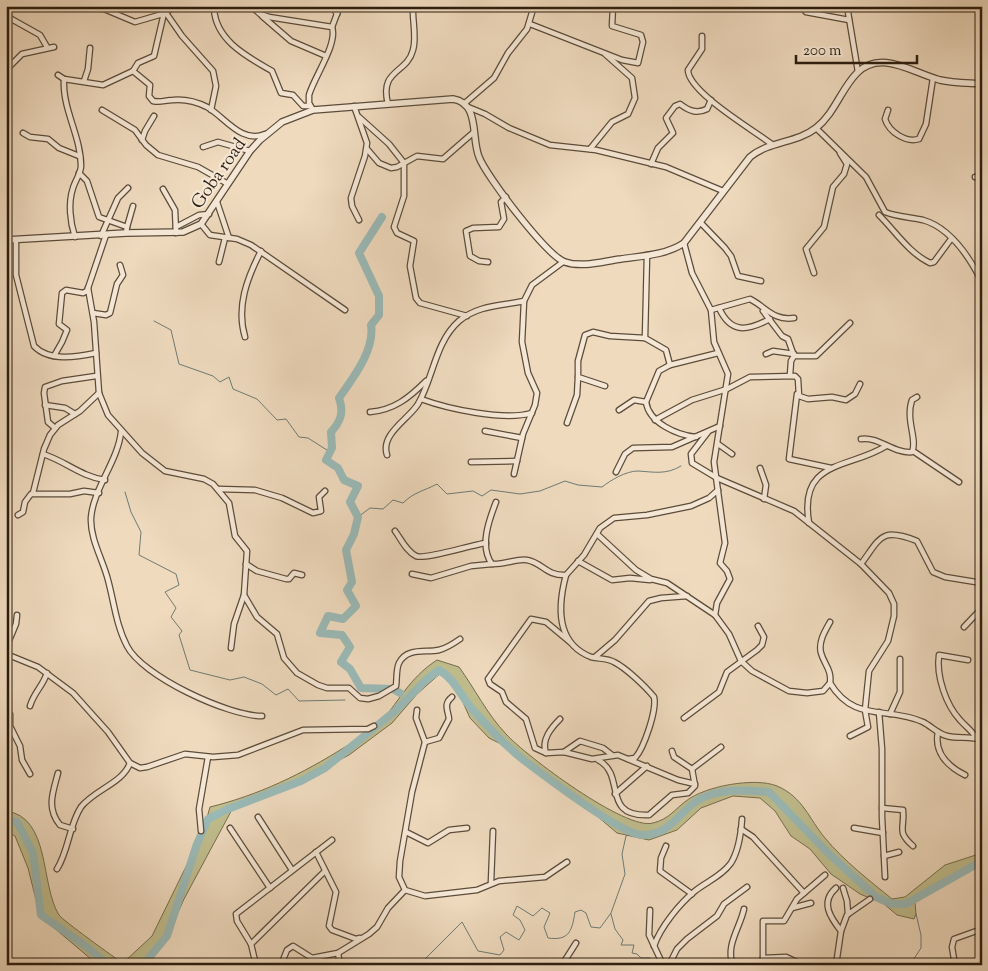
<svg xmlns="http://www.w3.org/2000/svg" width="988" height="971" font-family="'Sorts Mill Goudy',serif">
	<rect width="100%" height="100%" fill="#efdabe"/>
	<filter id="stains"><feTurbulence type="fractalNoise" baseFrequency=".004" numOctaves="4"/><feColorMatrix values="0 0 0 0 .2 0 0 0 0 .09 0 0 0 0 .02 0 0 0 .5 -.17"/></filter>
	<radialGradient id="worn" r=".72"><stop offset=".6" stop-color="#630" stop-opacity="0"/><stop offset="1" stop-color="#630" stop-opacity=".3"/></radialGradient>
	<!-- green -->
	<path fill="#c0bd8d" stroke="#766d4e" d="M437 660 459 667C475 689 487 714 506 734 526 756 626 831 653 823 669 819 674 810 686 801 705 786 755 777 777 786 803 797 809 819 825 838 844 861 870 881 892 899L905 897 945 865 982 853V862C958 873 937 886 915 902L916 914 914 919 897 915 884 904 860 894 831 874 810 849 791 836 775 811 760 798 733 796 701 808 677 830 649 840 617 833 597 816 552 785 509 748 489 738 470 718 453 680 443 671 417 694 392 723 349 755 284 788 235 804 184 899 167 937 145 965H98L40 916 28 868 15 836 6 831V811C51 817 40 885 59 915 61 919 116 959 123 963L152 936 203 832 210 807C259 795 302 774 345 747 355 741 369 735 377 727 398 703 409 678 437 660Z"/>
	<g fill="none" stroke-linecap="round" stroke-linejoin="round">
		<!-- stream -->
		<g stroke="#6e7b74" stroke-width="1">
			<path d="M154 321 171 330 179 364 213 376 220 382 229 377 233 389 257 399 277 420 286 419 299 437 308 438 330 452"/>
			<path d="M125 492 131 512 141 532 139 555 176 574 179 585 165 592 176 608 171 617 182 631 179 635 190 670 230 680 244 677 262 684 276 695 288 689 299 701 345 700"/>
			<path d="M358 517 370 508 383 509 393 500 403 503C414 492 424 491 437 484L447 494 473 491 482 496 491 490 520 494 540 491 565 481 578 485 602 487C611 480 626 471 638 471 654 472 666 475 681 466"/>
			<path d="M611 914 615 929 623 940 621 945H634L632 953 637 954 641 958H650L652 962 648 965"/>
			<path d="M419 965 462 922 478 951 500 955 504 950 500 937 506 932 519 940 525 930 520 920 513 915 517 906 533 916 542 908 550 913 544 927 548 938C569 941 572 931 575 912L581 910 586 913 591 927 600 928 611 913 625 874 622 854 626 836 633 834"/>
			<path d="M910 965 921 948V935L916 914"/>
		</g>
		<!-- river -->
		<g stroke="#9abab7" stroke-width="8">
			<path d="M382 217 359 253 379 296V315L371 325C375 350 353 378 339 398 344 412 341 421 331 432L332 448 326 460 338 468 344 480 358 486 350 502 358 517 354 534 346 550 352 582 347 590 356 606 343 619 328 616 320 633 342 635 350 647 341 662 350 669 361 688 393 689 400 693"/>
			<path d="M6 820 17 822 33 853 41 915 87 947 108 965"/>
			<path d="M143 965 167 936 197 844 208 819 228 809 301 781 325 768 395 711 427 679 439 670C456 680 460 696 473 710 487 726 504 744 521 758 542 774 620 834 642 835 673 835 679 809 702 798 723 788 747 790 769 792L828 853 876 897 892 904H906L982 861"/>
		</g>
		<defs>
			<g id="minor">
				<path d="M78 6 104 9 135 22 166 13 173 6"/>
				<path d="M251 6 260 14 269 17 332 27C338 44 314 77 309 95V103L313 110"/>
				<path d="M332 6 337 14"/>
				<path d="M800 6 806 12 849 20"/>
				<path d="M847 6 858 72"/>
				<path d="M214 9C216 41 248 57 272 71L281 93 293 95 303 106H310"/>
				<path d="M166 13 182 36 213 71 216 86 211 110"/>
				<path d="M6 16 40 35 47 47"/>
				<path d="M262 16 291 41 326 56"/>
				<path d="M530 24 622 60 638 63 643 42 641 35 612 26 613 6"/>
				<path d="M332 27 340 6"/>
				<path d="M702 36V49L688 70C688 92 755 131 773 145"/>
				<path d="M6 70 22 54 54 47"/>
				<path d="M133 71 150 85 149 96 153 101C161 103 165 100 173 100 184 99 197 102 207 107 225 117 241 144 265 134"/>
				<path d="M58 75 64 79 103 85 133 71 138 63 154 56 164 13"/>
				<path d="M64 79C62 109 81 136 81 166 81 173 75 181 73 188 68 203 70 222 75 237"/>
				<path d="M84 81 88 69 90 48"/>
				<path d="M465 103 494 78 508 53 527 29 534 6"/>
				<path d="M388 104C379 69 407 74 413 50 417 37 412 20 413 6"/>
				<path d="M354 106 367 143 365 156 351 198 352 206 359 220"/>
				<path d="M468 107 485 114 509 128 550 145 596 150 666 167 723 191"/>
				<path d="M102 110 135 130 146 145 158 155 198 167 228 184"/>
				<path d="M888 110 885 119C889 132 906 143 919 139L926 124 933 78"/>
				<path d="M359 117 389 144 404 163V196L394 227 397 233 414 241 410 266 416 298 420 303 467 316"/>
				<path d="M816 128 866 177 885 212C897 217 911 217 923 220 951 228 970 258 982 282"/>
				<path d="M23 133 30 137 48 139 59 148 79 156"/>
				<path d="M142 140 145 131 154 116"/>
				<path d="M203 147 218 142 250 151"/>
				<path d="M367 149 379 163 391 168 397 167 417 156 443 159 474 132"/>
				<path d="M590 149 612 122 628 114 635 98 632 78 605 54"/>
				<path d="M651 164 658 148 673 133 666 118 675 106 680 104C689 111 697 114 707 109L711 100"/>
				<path d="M79 173 87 181 99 217 127 227 126 233"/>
				<path d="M975 177 982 176"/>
				<path d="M163 189 175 210 176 233"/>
				<path d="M217 202 229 238"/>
				<path d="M879 215C895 231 909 253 930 263L934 262 951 239"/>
				<path d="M701 223 725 248 731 256 738 276 761 281"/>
				<path d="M201 224 210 235 237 239 251 245 345 310"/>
				<path d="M127 227 133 206"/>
				<path d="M176 227 199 215 209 214"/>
				<path d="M101 236 118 198 128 188"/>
				<path d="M16 240V275L34 346C49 362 77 357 96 353"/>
				<path d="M684 243 692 273 711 310 714 342 728 374 714 462 725 543 720 563 727 571 730 579 717 603 715 615 729 634 741 661 752 671 789 691 807 693 823 691 830 683C832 670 824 664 821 653 818 642 825 631 830 622"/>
				<path d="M647 255 645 338 666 350 670 365"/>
				<path d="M219 262 225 238"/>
				<path d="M488 262 479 261 470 256 466 231 473 228 499 227 504 219 501 202 506 197"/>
				<path d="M814 273 806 249 824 227 833 187 844 174 847 164 840 153"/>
				<path d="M88 288 94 322 99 393 108 415 142 453 165 471 204 479 213 484 229 503 235 536 247 551 244 595 257 617 277 634 284 658 297 673 318 685 327 688H349L360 698 368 699 379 696 396 686C397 679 396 669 399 663 407 647 426 653 439 650 447 648 453 644 460 639"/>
				<path d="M719 308C731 334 747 331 770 319"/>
				<path d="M711 310 750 299C766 307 773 321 794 318"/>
				<path d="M763 311 782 336 788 339 794 356"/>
				<path d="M93 313 106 315 110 313 117 284 123 275 120 265"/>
				<path d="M245 337C236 307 247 278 261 251"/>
				<path d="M766 354 773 351 794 354"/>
				<path d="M54 356 62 342 67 330 59 324 62 293 66 290 83 293 87 291 106 235"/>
				<path d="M790 375 791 361 794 356H816L850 323"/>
				<path d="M605 386 578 377V361L585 335 593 332 610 336 645 338"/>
				<path d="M797 394 789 459 831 468"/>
				<path d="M421 399C448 409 504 421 532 413"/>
				<path d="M45 405 65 408 75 414"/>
				<path d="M619 410 634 400 646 402"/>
				<path d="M370 412C394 410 409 398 426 381"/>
				<path d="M655 420 692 400 727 389 750 377 795 376 798 379 799 396 808 399 832 397 846 400 855 394 860 384"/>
				<path d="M567 423 577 395 578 377"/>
				<path d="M55 428 48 422 44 393 45 387 62 381 96 376"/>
				<path d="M485 431 522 438"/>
				<path d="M121 432C118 461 93 489 91 518 90 539 103 560 108 580 114 602 116 625 127 646 142 676 228 716 262 716"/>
				<path d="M708 432 691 454 692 463 717 478 794 511 861 564 889 593 894 604V616L888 641 869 671 865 710 868 727 850 736"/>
				<path d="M696 437C677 435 649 423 646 402L659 371 670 365 718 353"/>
				<path d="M861 439C878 436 894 454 912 452 918 440 905 420 912 400L917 397"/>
				<path d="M718 444 732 454"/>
				<path d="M913 451 959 482"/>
				<path d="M43 454C65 461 82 477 105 480"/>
				<path d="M387 455C380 434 409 419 418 404 433 379 435 342 459 321 478 305 501 306 524 301L532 285 563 262"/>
				<path d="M471 462 517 461"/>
				<path d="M760 468 766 485 764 499"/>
				<path d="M616 472 625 454 633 448 672 447 720 426"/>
				<path d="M514 474 523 434 535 405 537 393 528 373 522 342 524 301"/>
				<path d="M218 489 255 490 282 498 313 513 321 511 319 497 325 491"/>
				<path d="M33 493 44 449 50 435 58 425 80 411 99 393"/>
				<path d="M496 502C489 520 479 547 492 564 504 565 518 558 527 560 543 563 546 576 566 575L584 555 600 528 614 518 647 515 691 506 709 498 718 490"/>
				<path d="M18 515 23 512 25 502 31 494H70L84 491 99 493"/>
				<path d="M809 523C798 459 850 469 886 446"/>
				<path d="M395 531C401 539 406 551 416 556 424 560 471 545 486 543"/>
				<path d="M597 534 636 570 651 579 667 583 715 615"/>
				<path d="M578 561 612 580 630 578 650 580"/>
				<path d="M246 564 257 571 286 579H289L294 573 302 575"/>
				<path d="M861 564C881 537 881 527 917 541L933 572 945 577 982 583"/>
				<path d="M412 574 431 578 471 566 492 564"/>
				<path d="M566 575C558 605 555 643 591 657 599 659 607 658 614 662 626 668 645 686 654 697 657 710 644 748 635 758L628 759"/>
				<path d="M964 627 982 608"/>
				<path d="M570 642 546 622 531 619 488 679 490 684 502 692 506 702 526 719 535 748 546 753 564 752 592 759 618 755 678 780 695 784"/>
				<path d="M6 648 16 624 17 615"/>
				<path d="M231 648 234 624 244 595"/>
				<path d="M6 654 38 667 73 693 108 732 130 763 140 768 147 767 185 754 213 757 238 755 303 730 368 729 374 726"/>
				<path d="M595 657 615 640 649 601 661 598 687 596"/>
				<path d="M968 660 939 655C936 676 946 705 960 720 966 727 972 730 976 738"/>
				<path d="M830 683C854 723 887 706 923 722 931 726 938 734 947 736 958 739 970 736 982 740"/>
				<path d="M30 706C34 692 43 686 47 673"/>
				<path d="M6 710 10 714V726L20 746 22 760 30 774"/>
				<path d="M417 710 416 718 425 742 412 792 400 861 399 877 405 890 425 896 477 890 499 881 545 877 567 862"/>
				<path d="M879 712 882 749V817L885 877"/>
				<path d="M890 714 900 692V659"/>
				<path d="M684 718 719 692 727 672 757 650 762 645 764 637 758 626"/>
				<path d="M938 732C934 752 947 766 965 775"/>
				<path d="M425 742 439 738 449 719C448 710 443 704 452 697"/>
				<path d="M564 752 580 741 603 748 612 755"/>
				<path d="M546 753C541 740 551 728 560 719"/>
				<path d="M598 760C627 775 600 817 649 815L672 795 688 793 695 786 692 769 674 757 672 751"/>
				<path d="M692 769 721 747"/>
				<path d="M58 773C53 792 46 808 60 825L73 829"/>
				<path d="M615 794 647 766"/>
				<path d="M882 808 903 810C905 829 896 831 913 846"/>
				<path d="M258 817 292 870"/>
				<path d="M230 828 270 888"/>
				<path d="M854 828 883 833"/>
				<path d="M741 829 753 837 804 893"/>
				<path d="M201 831 199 809 208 757"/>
				<path d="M406 832 428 843 449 830 467 828"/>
				<path d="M666 846 661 858 660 871 692 894"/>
				<path d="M316 852 336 892 329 926 332 930 356 939 360 938"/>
				<path d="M884 856 899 852"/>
				<path d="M57 869C69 850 69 825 81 807 94 790 123 783 130 763"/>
				<path d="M491 882 493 831"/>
				<path d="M843 888 847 901 848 914"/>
				<path d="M792 908 811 903"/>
				<path d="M650 910 649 935 663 965"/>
				<path d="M841 931 847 915 870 899"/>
				<path d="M251 944 325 871"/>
				<path d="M654 946C660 928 679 904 695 891 706 882 722 876 731 863 739 850 741 834 742 819"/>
				<path d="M338 953 340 965"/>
				<path d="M763 958 786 957 803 965"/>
				<path d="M256 965 251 944 237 921 236 914 332 840"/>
				<path d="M281 965 287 950 293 946 312 958 338 953 369 934 377 927 388 908 405 890"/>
				<path d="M562 965 576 943"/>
				<path d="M669 965 677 949 687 939 717 916 724 904 747 887"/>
				<path d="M733 965C725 946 740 928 744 909"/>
				<path d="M763 965V921H784L797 899 825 875"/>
				<path d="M836 965 841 931C830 917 820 902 836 888"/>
				<path d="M955 965 952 947 954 939 982 929"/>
			</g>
			<path id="tertiary" d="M6 240 126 233 183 232 201 224 250 151 260 140 282 122 313 110 453 99C480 103 471 138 479 157 486 176 547 256 565 262 582 268 604 261 621 259 642 256 666 255 684 243L750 157C769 141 797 143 816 128 835 113 841 89 857 73 881 49 913 73 940 80 953 83 968 83 982 84"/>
		</defs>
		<!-- minor casing -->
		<use href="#minor" stroke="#5c4c3b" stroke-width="7"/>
		<!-- tertiary casing -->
		<use href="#tertiary" stroke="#5c4c3b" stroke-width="8"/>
		<!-- minor -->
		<use href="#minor" stroke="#f5e7d5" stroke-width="4.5"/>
		<!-- tertiary -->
		<use href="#tertiary" stroke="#f5e7d5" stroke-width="5.5"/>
	</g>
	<g text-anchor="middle" stroke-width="4.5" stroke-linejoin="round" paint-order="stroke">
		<!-- street labels -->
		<g font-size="18" fill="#2b1d0f" stroke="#f5e7d5">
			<text transform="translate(218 173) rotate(-55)" y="6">Goba road</text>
		</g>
	</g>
	<!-- margin -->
	<rect width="988" height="971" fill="none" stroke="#efdabe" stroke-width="25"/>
	<rect x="8" y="8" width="973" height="956" fill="none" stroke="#2b1d0f" stroke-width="2.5"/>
	<rect x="12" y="12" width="963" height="946" fill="none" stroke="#2b1d0f"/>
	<!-- scale -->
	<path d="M796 55v8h121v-8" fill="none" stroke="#2b1d0f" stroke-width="2.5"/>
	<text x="803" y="55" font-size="15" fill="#2b1d0f" stroke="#f5e7d5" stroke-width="4" paint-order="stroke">200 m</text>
	<rect width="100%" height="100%" filter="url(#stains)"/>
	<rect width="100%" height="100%" fill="url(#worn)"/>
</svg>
